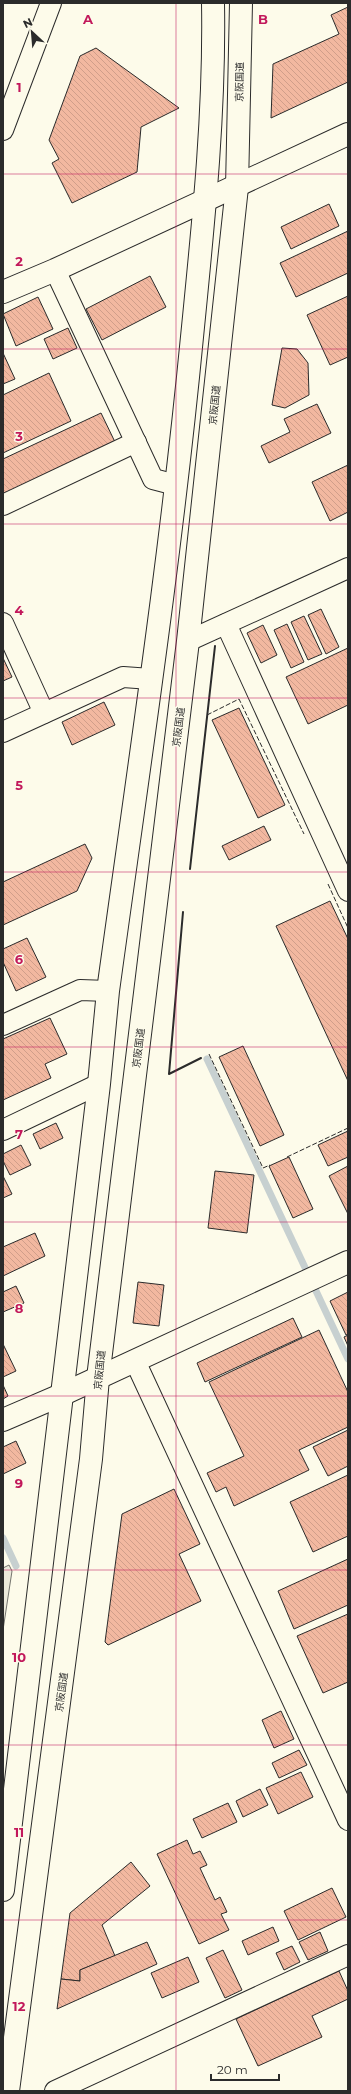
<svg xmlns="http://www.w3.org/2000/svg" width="351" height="2094" font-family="Montserrat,'Noto Sans JP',sans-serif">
	<defs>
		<pattern id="building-back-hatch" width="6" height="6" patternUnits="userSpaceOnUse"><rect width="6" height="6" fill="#f2b8a0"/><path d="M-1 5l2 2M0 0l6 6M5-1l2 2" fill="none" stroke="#d09e8a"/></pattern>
	</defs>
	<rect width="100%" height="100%" fill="#fdfbea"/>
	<!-- parking -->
	<path fill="#eceadb" stroke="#74746e" d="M9 1565 12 1571 3 1630V1568Z"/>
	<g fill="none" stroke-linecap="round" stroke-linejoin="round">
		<!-- stream -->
		<g stroke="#c7d0d0" stroke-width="7">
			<path d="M207 1059 348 1359"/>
			<path d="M3 1538 16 1566"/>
		</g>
	</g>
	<!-- building -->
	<g fill="url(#building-back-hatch)" stroke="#2b2b2b">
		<path d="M348 7V82L271 118 273 64 339 34 331 15Z"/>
		<path d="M96 48 179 108 141 127 137 172 72 203 52 163 59 159 49 140 80 56Z"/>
		<path d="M329 204 339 226 291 249 281 227Z"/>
		<path d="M348 231V273L296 297 280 263Z"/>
		<path d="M150 276 166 307 102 340 86 309Z"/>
		<path d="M348 296V357L330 365 307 315Z"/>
		<path d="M38 297 53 329 16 346 3 314Z"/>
		<path d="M68 328 77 348 53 359 44 339Z"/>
		<path d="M282 348 297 349 308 363 309 395 285 408 272 405Z"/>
		<path d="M3 353 15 379 3 384Z"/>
		<path d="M49 373 71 421 3 453V395Z"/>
		<path d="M317 404 331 433 269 463 261 446 290 432 284 419Z"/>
		<path d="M101 413 115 442 3 494V459Z"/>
		<path d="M348 465V512L330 521 312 482Z"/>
		<path d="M321 609 339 647 326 654 308 615Z"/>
		<path d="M304 616 322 654 308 660 291 622Z"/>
		<path d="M287 624 304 662 291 668 274 630Z"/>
		<path d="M263 625 277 655 261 663 247 633Z"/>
		<path d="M348 648V705L308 724 286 677Z"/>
		<path d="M3 658 12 677 3 681Z"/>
		<path d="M104 702 115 725 72 745 62 722Z"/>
		<path d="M239 708 285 805 258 818 212 720Z"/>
		<path d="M264 826 271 840 229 860 222 846Z"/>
		<path d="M85 844 92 858 77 891 3 925V882Z"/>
		<path d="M330 901 348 939V1081L276 926Z"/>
		<path d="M27 938 46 977 16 991 3 962V949Z"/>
		<path d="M50 1018 67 1054 45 1064 51 1078 3 1100V1039Z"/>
		<path d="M243 1046 284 1135 260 1146 219 1057Z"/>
		<path d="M56 1123 63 1138 40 1149 33 1134Z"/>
		<path d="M348 1131V1157L328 1166 318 1145Z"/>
		<path d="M21 1145 31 1165 10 1175 3 1161V1154Z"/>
		<path d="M289 1157 313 1209 293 1218 269 1166Z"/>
		<path d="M348 1166V1214L329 1176Z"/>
		<path d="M215 1171 254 1175 247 1233 208 1228Z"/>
		<path d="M3 1176 12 1194 3 1198Z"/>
		<path d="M35 1233 45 1256 3 1276V1247Z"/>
		<path d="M138 1282 164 1285 159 1326 133 1323Z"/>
		<path d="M16 1286 24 1303 3 1312V1292Z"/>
		<path d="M348 1292V1334L346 1335 330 1301Z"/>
		<path d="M293 1318 302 1337 205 1382 197 1363Z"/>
		<path d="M319 1330 348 1392V1427L299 1450 309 1470 234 1506 226 1487 216 1492 207 1473 244 1456 209 1382Z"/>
		<path d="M348 1335V1346L344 1337Z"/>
		<path d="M3 1344 16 1371 3 1377Z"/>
		<path d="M3 1385 8 1396 3 1399Z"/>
		<path d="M348 1430V1466L328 1476 313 1447Z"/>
		<path d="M16 1441 26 1463 3 1474V1447Z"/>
		<path d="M348 1475V1536L313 1552 290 1502Z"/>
		<path d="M174 1489 200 1544 179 1554 201 1601 108 1645 105 1642 122 1514Z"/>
		<path d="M348 1559V1605L294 1629 278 1591Z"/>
		<path d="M348 1614V1682L323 1693 297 1636Z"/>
		<path d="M281 1711 294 1739 274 1748 262 1720Z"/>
		<path d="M299 1750 307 1765 279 1778 272 1763Z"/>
		<path d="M301 1772 313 1797 278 1814 266 1788Z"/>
		<path d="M260 1789 268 1805 243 1817 236 1801Z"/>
		<path d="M228 1803 237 1822 202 1838 193 1819Z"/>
		<path d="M187 1840 193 1854 200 1851 207 1865 200 1868 215 1900 220 1897 227 1912 221 1914 229 1930 199 1944 157 1854Z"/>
		<path d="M131 1862 150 1886 102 1925 115 1956 80 1970V1981L61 1979 70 1913Z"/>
		<path d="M332 1888 346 1917 298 1940 284 1911Z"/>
		<path d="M273 1927 279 1941 248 1955 242 1941Z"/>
		<path d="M320 1932 328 1951 308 1960 299 1942Z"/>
		<path d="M147 1942 157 1964 57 2009 61 1979 80 1981V1970Z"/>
		<path d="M292 1946 300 1962 284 1970 276 1953Z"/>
		<path d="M223 1950 242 1990 225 1998 206 1958Z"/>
		<path d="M188 1957 199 1982 162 1998 151 1973Z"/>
		<path d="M339 1971 348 1991V1999L312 2016 322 2037 258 2066 236 2019Z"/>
	</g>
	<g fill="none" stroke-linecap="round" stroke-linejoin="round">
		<defs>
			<g id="street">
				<path d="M3 130 51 3"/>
				<path d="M55 270 153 479 176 485"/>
				<path d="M3 505 136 442"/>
				<path d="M3 623 44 713"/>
				<path d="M226 624 348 891"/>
				<path d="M188 641 348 568"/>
				<path d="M3 732 123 677 151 679"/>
				<path d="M3 1025 80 990 108 991"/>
				<path d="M3 1130 99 1084"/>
				<path d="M135 1361 348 1820"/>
				<path d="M55 2091 348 1955"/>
			</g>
			<g id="secondary">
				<path d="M3 292 55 270 348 134"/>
				<path d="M3 1420 61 1395 348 1262"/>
			</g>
			<g id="highway">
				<path d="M3 1890 99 1084 108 991C138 773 171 555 192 337 203 226 215 114 213 3"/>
				<path d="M8 2091 91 1459 98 1378 188 641 237 187 241 3"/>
			</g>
		</defs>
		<!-- street casing -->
		<use href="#street" stroke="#2b2b2b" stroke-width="22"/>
		<!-- secondary casing -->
		<use href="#secondary" stroke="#2b2b2b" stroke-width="24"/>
		<!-- highway casing -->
		<use href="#highway" stroke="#2b2b2b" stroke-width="24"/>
		<!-- street -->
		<use href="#street" stroke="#fdfbea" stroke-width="20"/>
		<!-- secondary -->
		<use href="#secondary" stroke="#fdfbea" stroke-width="22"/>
		<!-- highway -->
		<use href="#highway" stroke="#fdfbea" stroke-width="22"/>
		<!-- fence -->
		<g stroke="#2b2b2b" stroke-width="1" stroke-dasharray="5 2" stroke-linecap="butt">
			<path d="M207 715 239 699 304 834"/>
			<path d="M328 884 348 928"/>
			<path d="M209 1054 263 1168 270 1165"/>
			<path d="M287 1157 348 1128"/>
		</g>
		<!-- wall -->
		<g stroke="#2b2b2b" stroke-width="2">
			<path d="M190 869 215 646"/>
			<path d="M183 912 169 1074 201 1058"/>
		</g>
	</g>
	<!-- grid -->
	<path fill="none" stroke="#c2185b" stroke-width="1" stroke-opacity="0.55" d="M176 3V2091M3 174H348M3 349H348M3 524H348M3 698H348M3 872H348M3 1047H348M3 1222H348M3 1396H348M3 1570H348M3 1745H348M3 1920H348"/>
	<g text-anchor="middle" stroke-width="3" stroke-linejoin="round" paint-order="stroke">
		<!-- street labels -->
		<g font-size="10" fill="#2b2b2b" stroke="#fdfbea">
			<text transform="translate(239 82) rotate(-89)" y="4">京阪国道</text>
			<text transform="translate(214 405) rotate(-84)" y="4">京阪国道</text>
			<text transform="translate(178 727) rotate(-83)" y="4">京阪国道</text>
			<text transform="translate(138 1048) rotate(-83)" y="4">京阪国道</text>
			<text transform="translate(99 1370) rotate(-84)" y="4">京阪国道</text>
			<text transform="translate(61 1692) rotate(-82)" y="4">京阪国道</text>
		</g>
	</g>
	<g font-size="13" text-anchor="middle" font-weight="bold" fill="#c2185b" stroke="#fdfbea" stroke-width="3" stroke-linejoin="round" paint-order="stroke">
		<text x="88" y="24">A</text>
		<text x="263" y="24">B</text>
		<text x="19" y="92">1</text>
		<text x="19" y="266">2</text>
		<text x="19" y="441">3</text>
		<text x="19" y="615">4</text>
		<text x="19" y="790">5</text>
		<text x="19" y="964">6</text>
		<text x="19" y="1139">7</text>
		<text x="19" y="1313">8</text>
		<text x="19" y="1488">9</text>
		<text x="19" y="1662">10</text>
		<text x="19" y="1837">11</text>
		<text x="19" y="2011">12</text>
	</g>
	<!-- border -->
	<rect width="351" height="2094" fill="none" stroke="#2b2b2b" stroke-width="8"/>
	<!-- north arrow -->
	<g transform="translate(32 32) rotate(334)" stroke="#fdfbea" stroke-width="3" paint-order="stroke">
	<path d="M0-3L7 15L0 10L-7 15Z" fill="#2b2b2b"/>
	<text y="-6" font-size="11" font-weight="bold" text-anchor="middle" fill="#2b2b2b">N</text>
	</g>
	<!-- scale -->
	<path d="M211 2074v6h68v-6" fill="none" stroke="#2b2b2b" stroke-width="2"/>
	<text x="217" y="2074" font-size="12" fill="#2b2b2b" stroke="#fdfbea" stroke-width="3" paint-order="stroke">20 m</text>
</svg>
